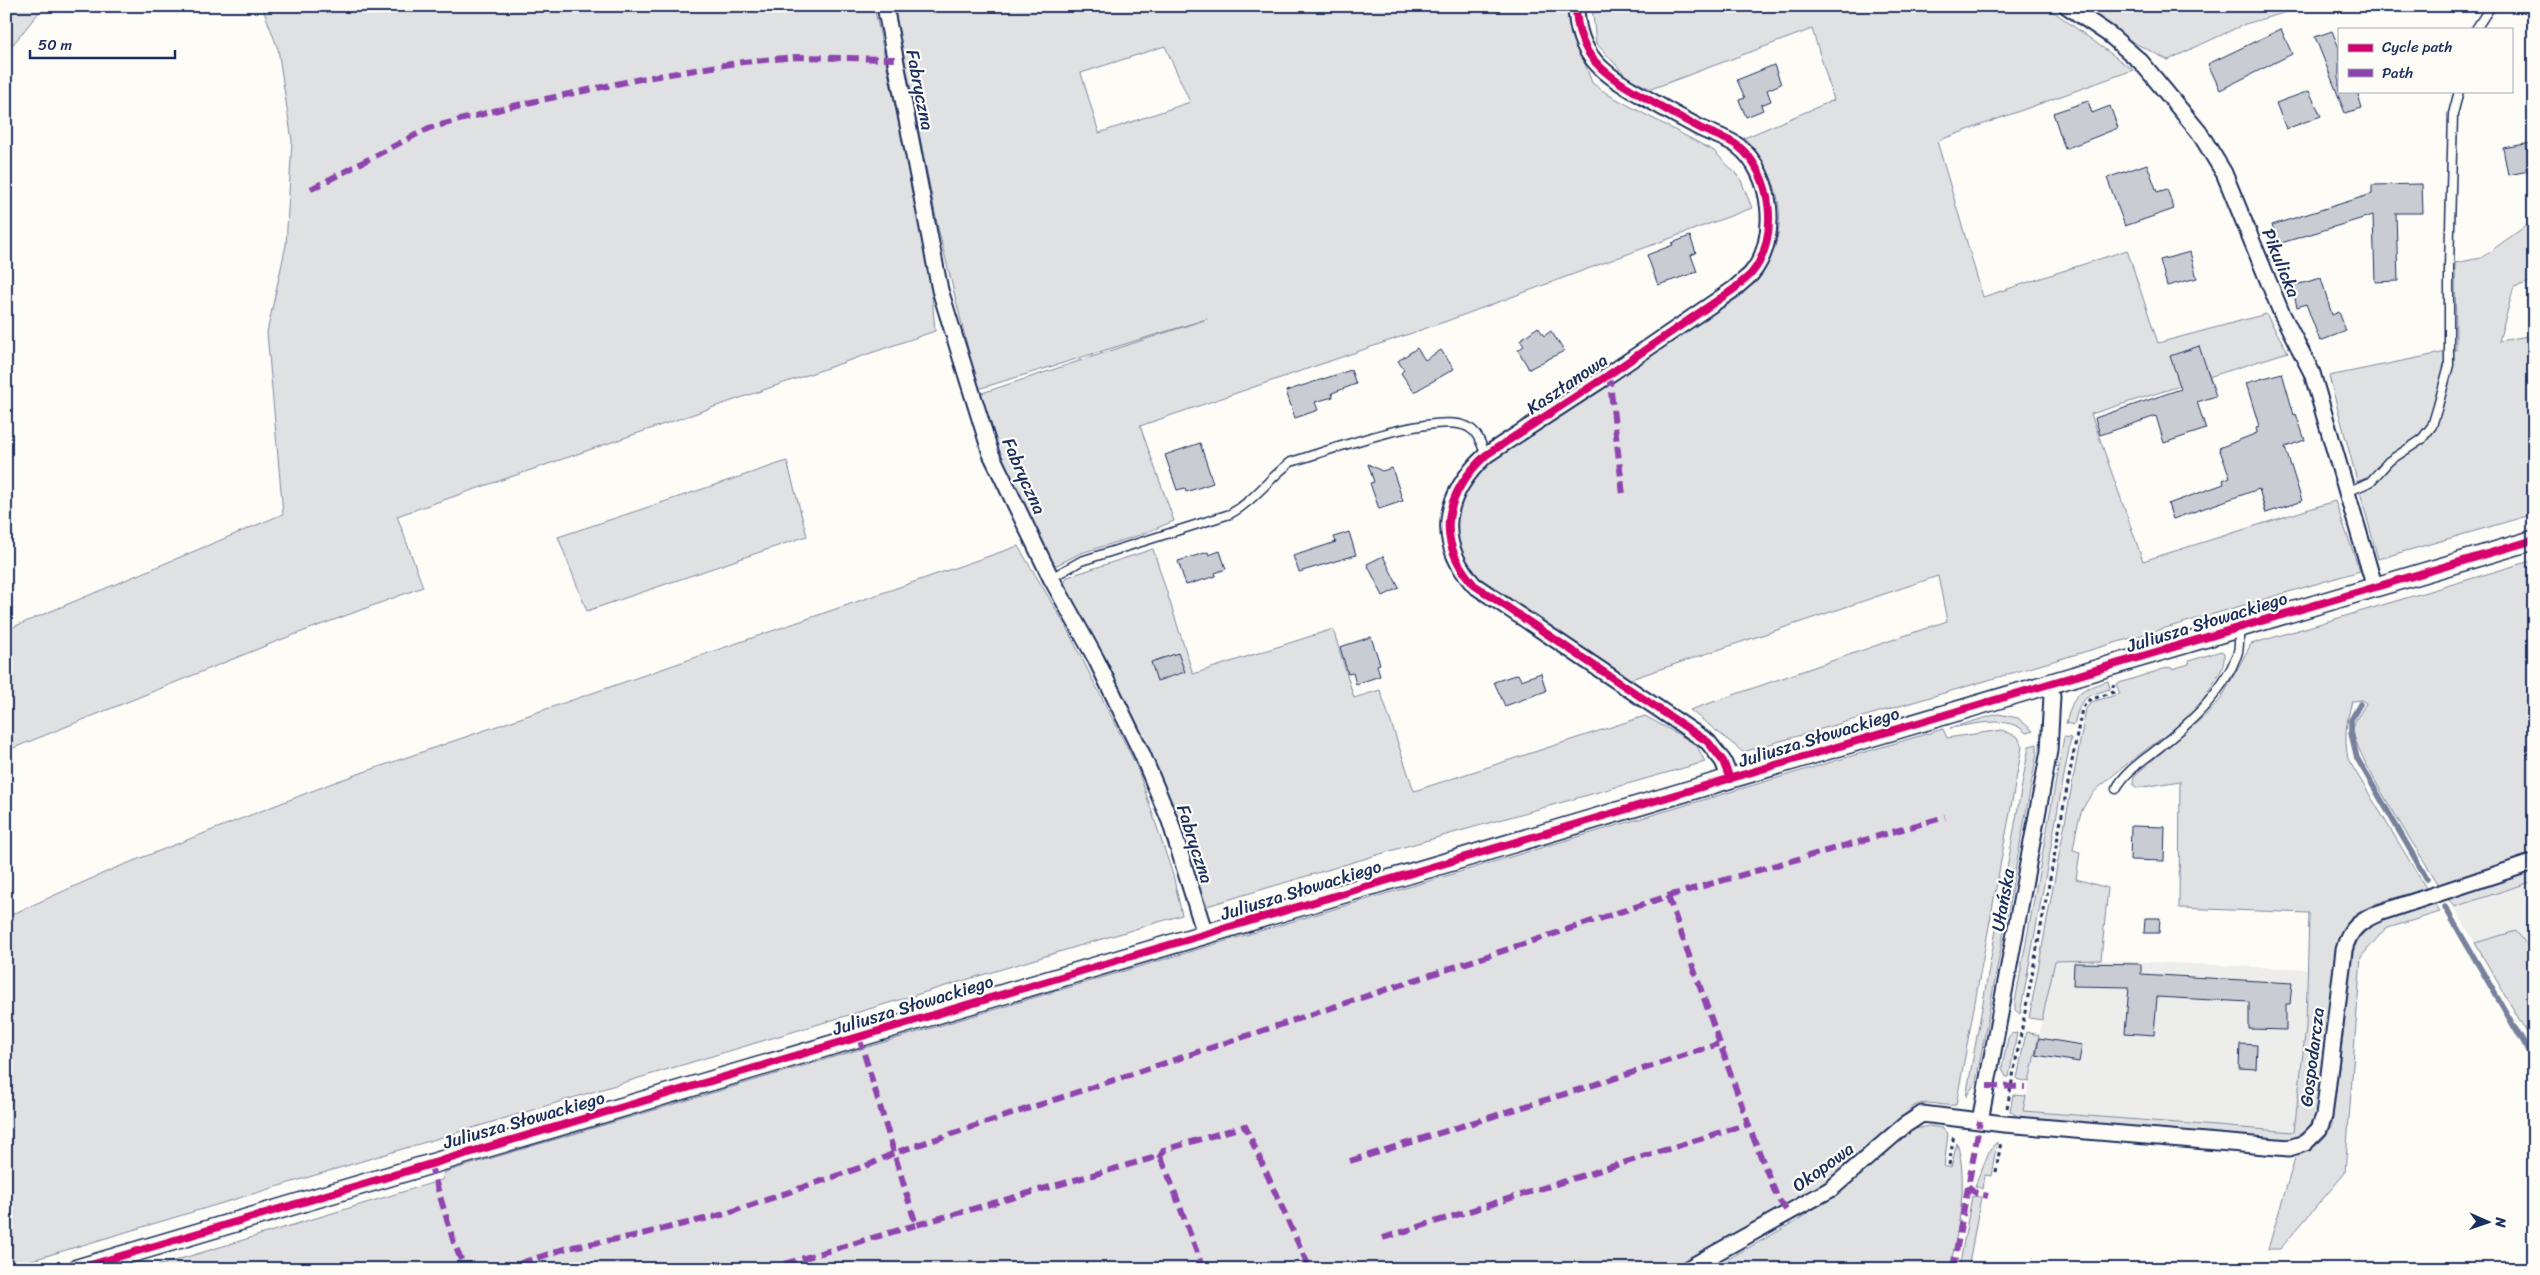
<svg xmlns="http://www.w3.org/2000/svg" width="2540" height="1275" font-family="Sriracha,sans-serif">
	<rect width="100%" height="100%" fill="#fdfcf7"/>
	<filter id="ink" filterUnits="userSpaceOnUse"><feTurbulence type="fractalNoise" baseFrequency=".02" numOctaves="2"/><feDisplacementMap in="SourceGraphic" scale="10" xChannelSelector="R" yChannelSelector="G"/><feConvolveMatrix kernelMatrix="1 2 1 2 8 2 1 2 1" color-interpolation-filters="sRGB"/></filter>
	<g filter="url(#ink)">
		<!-- built -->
		<g fill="#edeeec">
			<path d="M2534 881V954L2516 931 2475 943 2454 907Z"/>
			<path d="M2101 960 2307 969 2306 1026 2294 1133 2023 1111 2055 961Z"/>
		</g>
		<!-- green -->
		<g fill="#e0e1e3" stroke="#7e88a0" fill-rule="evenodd">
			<path d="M6 6H44L6 53Z"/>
			<path d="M262 6H874L930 272 935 331 397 516 423 587 280 640 6 751V630L283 514 267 332 286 245 292 141 278 49Z"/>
			<path d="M894 6H1570V22L1592 83 1609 95 1714 151 1740 178 1752 208 1447 321 1140 426 1174 521 1140 535 1081 553 1057 565 1050 563 1003 467 979 394 1207 319 978 389 938 228ZM1165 46 1190 102 1099 133 1081 73Z"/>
			<path d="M1592 6H2046L2133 70 1937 141 1983 297 2127 250 2158 343 2266 314 2288 352 2091 414 2143 561 2335 501 2360 571 1743 752 1690 710 1947 621 1938 576 1628 680 1482 582C1458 564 1447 528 1460 499 1465 487 1475 476 1481 466L1741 296C1748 288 1758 280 1764 270 1792 223 1780 176 1744 138L1834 100 1812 29 1651 89 1628 78 1596 43Z"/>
			<path d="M2078 6H2308L2245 24 2168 60 2117 34Z"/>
			<path d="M2534 220V281L2514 287 2499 341 2534 335V514L2378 559 2329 376 2456 350 2455 263 2481 258Z"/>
			<path d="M787 461 807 536 587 611 558 537Z"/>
			<path d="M1018 546 1063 621 1137 767 1173 875 1182 915 6 1268V917L113 869 335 782Z"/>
			<path d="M1153 549 1193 674 1333 629 1354 698 1380 690 1414 791 1645 716 1696 744 1705 762 1407 846 1207 906 1191 868 1177 819 1152 763 1063 586 1067 577Z"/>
			<path d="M2534 560V853L2439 885C2424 860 2350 750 2353 727 2354 720 2363 710 2366 703L2362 700 2352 701C2346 724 2344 735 2348 759L2426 888C2387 903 2343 902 2335 952L2317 1113 2307 1130 2293 1138 2283 1139 2030 1120 2018 1117 2010 1111 2013 1095 2026 1096 2023 1111 2294 1132 2306 1026 2309 913 2179 908 2180 781 2138 788 2133 785 2134 776 2208 713 2221 699 2251 644Z"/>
			<path d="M2221 651 2224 653C2225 665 2221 671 2215 681 2190 727 2143 747 2107 781 2099 787 2091 794 2086 803 2077 817 2076 835 2073 850L2080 852 2076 879 2108 888 2101 960 2055 961 2042 1020 2029 1018 2086 709 2091 702 2120 694 2116 684 2170 667 2172 669 2189 664V661Z"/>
			<path d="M2108 681 2110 689C2083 697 2081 697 2074 725L2066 723C2075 691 2077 691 2108 681Z"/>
			<path d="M1998 714 2018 718 2033 731 2026 733C2010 714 1971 725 1950 728Z"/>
			<path d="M1943 729 1947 738 2002 730 2018 737 2022 747 1956 1105C1942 1107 1927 1099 1914 1106 1906 1111 1904 1120 1897 1126 1873 1146 1847 1165 1822 1184 1776 1218 1723 1242 1673 1269H147L442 1180 445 1172Z"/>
			<path d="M2064 737 2071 738 2020 1014 2015 1010V1002Z"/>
			<path d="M2037 744V753L1976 1082 1966 1097 2029 746Z"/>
			<path d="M2534 870V881L2454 907 2448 899Z"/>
			<path d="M2434 902 2440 912 2385 929 2361 957 2345 1173 2280 1249H2268L2295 1158C2311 1149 2326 1142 2332 1124L2353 953C2360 919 2406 913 2434 902Z"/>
			<path d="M2516 931 2534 954V1045L2475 943Z"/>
			<path d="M2026 1032 2039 1035 2029 1082 2017 1079Z"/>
			<path d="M2017 1033 2009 1077H2006L2002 1068 2008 1038 2011 1034Z"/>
			<path d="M1928 1126 1942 1128 1948 1134 1944 1167H1951L1957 1143C1969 1183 1958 1228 1950 1269H1710L1795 1222 1844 1187 1911 1130Z"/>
			<path d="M1997 1142 1991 1176 1985 1175 1983 1189 1975 1186 1990 1149Z"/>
			<path d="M1972 1196 1981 1197 1968 1269H1959Z"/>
		</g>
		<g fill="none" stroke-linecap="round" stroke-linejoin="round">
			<!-- stream -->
			<g stroke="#76819c" stroke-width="5.5">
				<path d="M2360 704 2351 720V733L2357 758 2427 879"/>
				<path d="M2445 907 2534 1061"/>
			</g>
		</g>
		<!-- building -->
		<g fill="#c9ccd3" stroke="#1b2f5e">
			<path d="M2281 29 2292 54 2220 90 2208 64Z"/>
			<path d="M2332 31 2339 48V91H2357L2362 108 2345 113 2315 37Z"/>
			<path d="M1774 65 1781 84 1767 90 1771 101 1761 105 1763 110 1746 117 1739 100 1745 98 1737 80Z"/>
			<path d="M2309 91 2321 116 2286 129 2276 103Z"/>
			<path d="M2088 101 2092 113 2110 106 2118 128 2065 149 2053 113Z"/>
			<path d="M2531 143 2534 170 2508 175 2503 148Z"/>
			<path d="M2147 164 2157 192 2167 189 2174 209 2125 226 2107 178Z"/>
			<path d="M2422 184 2423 213H2396L2398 281 2375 282 2373 215 2278 244 2272 225 2372 194V185Z"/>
			<path d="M1690 236 1696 253 1691 255 1697 272 1658 285 1647 255 1673 245 1672 243Z"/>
			<path d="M2190 252 2197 278 2167 286 2160 260Z"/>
			<path d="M2321 278 2332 315 2339 312 2346 331 2320 341 2306 304 2297 307 2292 286Z"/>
			<path d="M1538 327 1544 336 1551 331 1564 351 1529 369 1518 350 1524 346 1520 340Z"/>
			<path d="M2199 346 2216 396 2197 402 2206 429 2164 443 2156 416 2100 435 2095 418 2181 389 2170 356Z"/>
			<path d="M1417 348 1425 360 1441 350 1454 369 1414 392 1401 373 1404 370 1398 361Z"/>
			<path d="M1351 370 1356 384 1332 393 1333 397 1315 402 1318 410 1295 418 1286 391Z"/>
			<path d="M2282 373 2294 415 2296 414 2305 440 2285 447 2302 501 2266 513 2259 489 2173 519 2168 504 2224 484 2223 480 2230 477 2219 448 2257 433 2256 427 2259 426 2246 383Z"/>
			<path d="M1200 443 1213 483 1186 492 1185 488 1177 490 1165 455Z"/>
			<path d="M1368 464 1382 471 1392 468 1403 501 1379 509 1370 483 1374 482Z"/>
			<path d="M1349 532 1356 555 1299 572 1293 556 1336 542 1334 537Z"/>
			<path d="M1220 551 1226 569 1215 573 1216 576 1186 585 1178 561 1208 552 1209 555Z"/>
			<path d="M1383 556 1399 588 1383 596 1367 564Z"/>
			<path d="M1371 637 1380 664 1377 665 1380 676 1356 684 1353 673 1348 674 1340 647Z"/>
			<path d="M1178 653 1185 672 1157 681 1151 662Z"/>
			<path d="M1541 673 1546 691 1505 706 1494 682 1518 674 1521 680Z"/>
			<path d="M2131 826 2165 827 2164 861 2130 860Z"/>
			<path d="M2145 918H2160L2159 933H2144Z"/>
			<path d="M2074 963 2141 964V974L2292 983 2290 1004H2286V1030L2249 1029V1002L2157 997 2154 1035 2125 1033 2129 987 2073 986Z"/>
			<path d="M2039 1038 2082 1045 2079 1062 2036 1055Z"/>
			<path d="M2240 1044 2257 1045 2256 1069 2239 1068Z"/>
		</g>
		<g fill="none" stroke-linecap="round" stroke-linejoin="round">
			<defs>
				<g id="service">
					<path d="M2476 29 2491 6"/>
					<path d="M2347 492 2370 482 2389 461 2421 440 2432 426 2438 406 2449 365V267L2453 114 2459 91"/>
					<path d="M1051 578 1081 561 1230 514C1254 501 1269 478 1291 462 1328 451 1436 411 1468 427 1479 433 1481 445 1486 455"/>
					<path d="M2116 789C2125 772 2141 762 2156 750 2189 724 2222 695 2237 655 2240 648 2239 637 2239 629"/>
				</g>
				<g id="minor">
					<path d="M885 6 940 290 991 454 1051 578 1096 659 1142 754 1170 821 1205 934"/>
					<path d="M1576 6C1577 57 1604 74 1644 97 1663 108 1681 118 1700 128 1712 134 1727 138 1738 146 1773 173 1780 240 1751 274 1746 279 1739 284 1734 289L1604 378 1486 455C1444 494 1434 540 1474 585L1708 742 1723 761 1730 779"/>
					<path d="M2067 6 2110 35 2141 62 2199 132 2224 173 2281 312 2312 373 2375 588"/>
					<path d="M1980 1121 2049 751 2052 696 2049 685"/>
					<path d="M1687 1269 1831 1189 1905 1125 1922 1114 2004 1124 2289 1148 2305 1143 2319 1129 2324 1116 2344 950C2349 929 2360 921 2379 913L2534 862"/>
				</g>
				<path id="tertiary" d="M77 1269 2534 540"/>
			</defs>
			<!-- service casing -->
			<use href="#service" stroke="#1b2f5e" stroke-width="11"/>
			<!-- minor casing -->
			<use href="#minor" stroke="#1b2f5e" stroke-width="19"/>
			<!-- tertiary casing -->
			<use href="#tertiary" stroke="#1b2f5e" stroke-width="22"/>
			<!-- path -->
			<g stroke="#1b2f5e" stroke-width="3" stroke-dasharray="4 4" stroke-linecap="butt">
				<path d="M2007 1108 2082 708 2089 700 2114 692 2113 685"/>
				<path d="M1949 1165 1954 1134"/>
				<path d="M1996 1172 2001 1141"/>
			</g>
			<!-- service -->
			<use href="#service" stroke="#fdfcf7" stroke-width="8"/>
			<!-- minor -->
			<use href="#minor" stroke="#fdfcf7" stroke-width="15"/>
			<!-- tertiary -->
			<use href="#tertiary" stroke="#fdfcf7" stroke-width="19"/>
			<!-- quiet -->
			<g stroke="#8e44ad" stroke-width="6" stroke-dasharray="12 6" stroke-linecap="butt">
				<path d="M311 189 429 128 513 106 640 79 743 62 795 57 895 59"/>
				<path d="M1609 374 1623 495"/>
				<path d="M1668 896 1750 1129 1777 1197 1789 1214"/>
				<path d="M859 1037 916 1225 1156 1157 1162 1160 1166 1169 1203 1269"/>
				<path d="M1987 1086 2025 1087"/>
				<path d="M1159 1158 1164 1150 1245 1126 1310 1269"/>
				<path d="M1350 1161 1619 1077 1718 1044"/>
				<path d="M430 1163 454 1243 465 1269"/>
				<path d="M1968 1186 1976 1193 1988 1196"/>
				<path d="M1383 1238 1748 1124"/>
				<path d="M503 1269 567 1248 634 1236 725 1214 871 1164 894 1153 1668 896 1945 817"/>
				<path d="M767 1269 916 1225"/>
				<path d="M1953 1269 1980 1121"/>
			</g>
			<defs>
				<g id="cycleway">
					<path d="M1576 6C1577 57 1604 74 1644 97 1663 108 1681 118 1700 128 1712 134 1727 138 1738 146 1773 173 1780 240 1751 274 1746 279 1739 284 1734 289L1604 378 1486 455C1444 494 1434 540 1474 585L1708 742 1723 761 1730 779"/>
					<path d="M77 1269 2534 540"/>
				</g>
			</defs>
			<!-- cycleway casing -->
			<use href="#cycleway" stroke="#fdfcf7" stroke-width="11"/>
			<!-- cycleway -->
			<use href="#cycleway" stroke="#d6006c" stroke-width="8"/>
		</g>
	</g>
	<g text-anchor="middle" stroke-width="4.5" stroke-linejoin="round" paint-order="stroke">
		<!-- street labels -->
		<g font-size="18" fill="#1b2f5e" stroke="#fdfcf7">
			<text transform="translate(920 90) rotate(79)" y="6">Fabryczna</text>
			<text transform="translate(2281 263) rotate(68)" y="6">Pikulicka</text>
			<text transform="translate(1567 384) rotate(-34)" y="6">Kasztanowa</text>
			<text transform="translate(1024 476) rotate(66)" y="6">Fabryczna</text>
			<text transform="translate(2207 622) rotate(-17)" y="6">Juliusza Słowackiego</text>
			<text transform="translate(1819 737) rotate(-17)" y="6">Juliusza Słowackiego</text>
			<text transform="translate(1195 844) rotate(72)" y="6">Fabryczna</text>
			<text transform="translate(1301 890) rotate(-17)" y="6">Juliusza Słowackiego</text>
			<text transform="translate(2003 900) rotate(-80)" y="6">Ułańska</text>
			<text transform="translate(913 1005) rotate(-17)" y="6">Juliusza Słowackiego</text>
			<text transform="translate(2312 1057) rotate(-83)" y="6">Gospodarcza</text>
			<text transform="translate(524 1120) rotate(-16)" y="6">Juliusza Słowackiego</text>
			<text transform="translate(1823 1167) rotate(-36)" y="6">Okopowa</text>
		</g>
	</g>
	<!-- margin -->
	<rect width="2540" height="1275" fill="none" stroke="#fdfcf7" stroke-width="25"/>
	<rect x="12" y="12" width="2515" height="1250" fill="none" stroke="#1b2f5e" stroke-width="2" filter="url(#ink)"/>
	<!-- legend -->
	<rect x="2338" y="28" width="175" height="65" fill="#fdfcf7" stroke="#a3aaba"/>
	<rect x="2348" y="44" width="25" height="8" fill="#d6006c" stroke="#a3aaba"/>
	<text x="2382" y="52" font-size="15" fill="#1b2f5e">Cycle path</text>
	<rect x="2348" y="69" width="25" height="8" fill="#8e44ad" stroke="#a3aaba"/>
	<text x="2382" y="78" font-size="15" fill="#1b2f5e">Path</text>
	<!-- north arrow -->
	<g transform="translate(2488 1222) rotate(92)" stroke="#fdfcf7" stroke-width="4" paint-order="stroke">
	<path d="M0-4L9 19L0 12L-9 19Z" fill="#1b2f5e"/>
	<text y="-8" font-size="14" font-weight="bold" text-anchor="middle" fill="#1b2f5e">N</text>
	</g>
	<!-- scale -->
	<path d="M30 50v8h145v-8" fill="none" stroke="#1b2f5e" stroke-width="2.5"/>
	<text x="38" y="50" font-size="15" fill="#1b2f5e" stroke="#fdfcf7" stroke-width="4" paint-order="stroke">50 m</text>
</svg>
